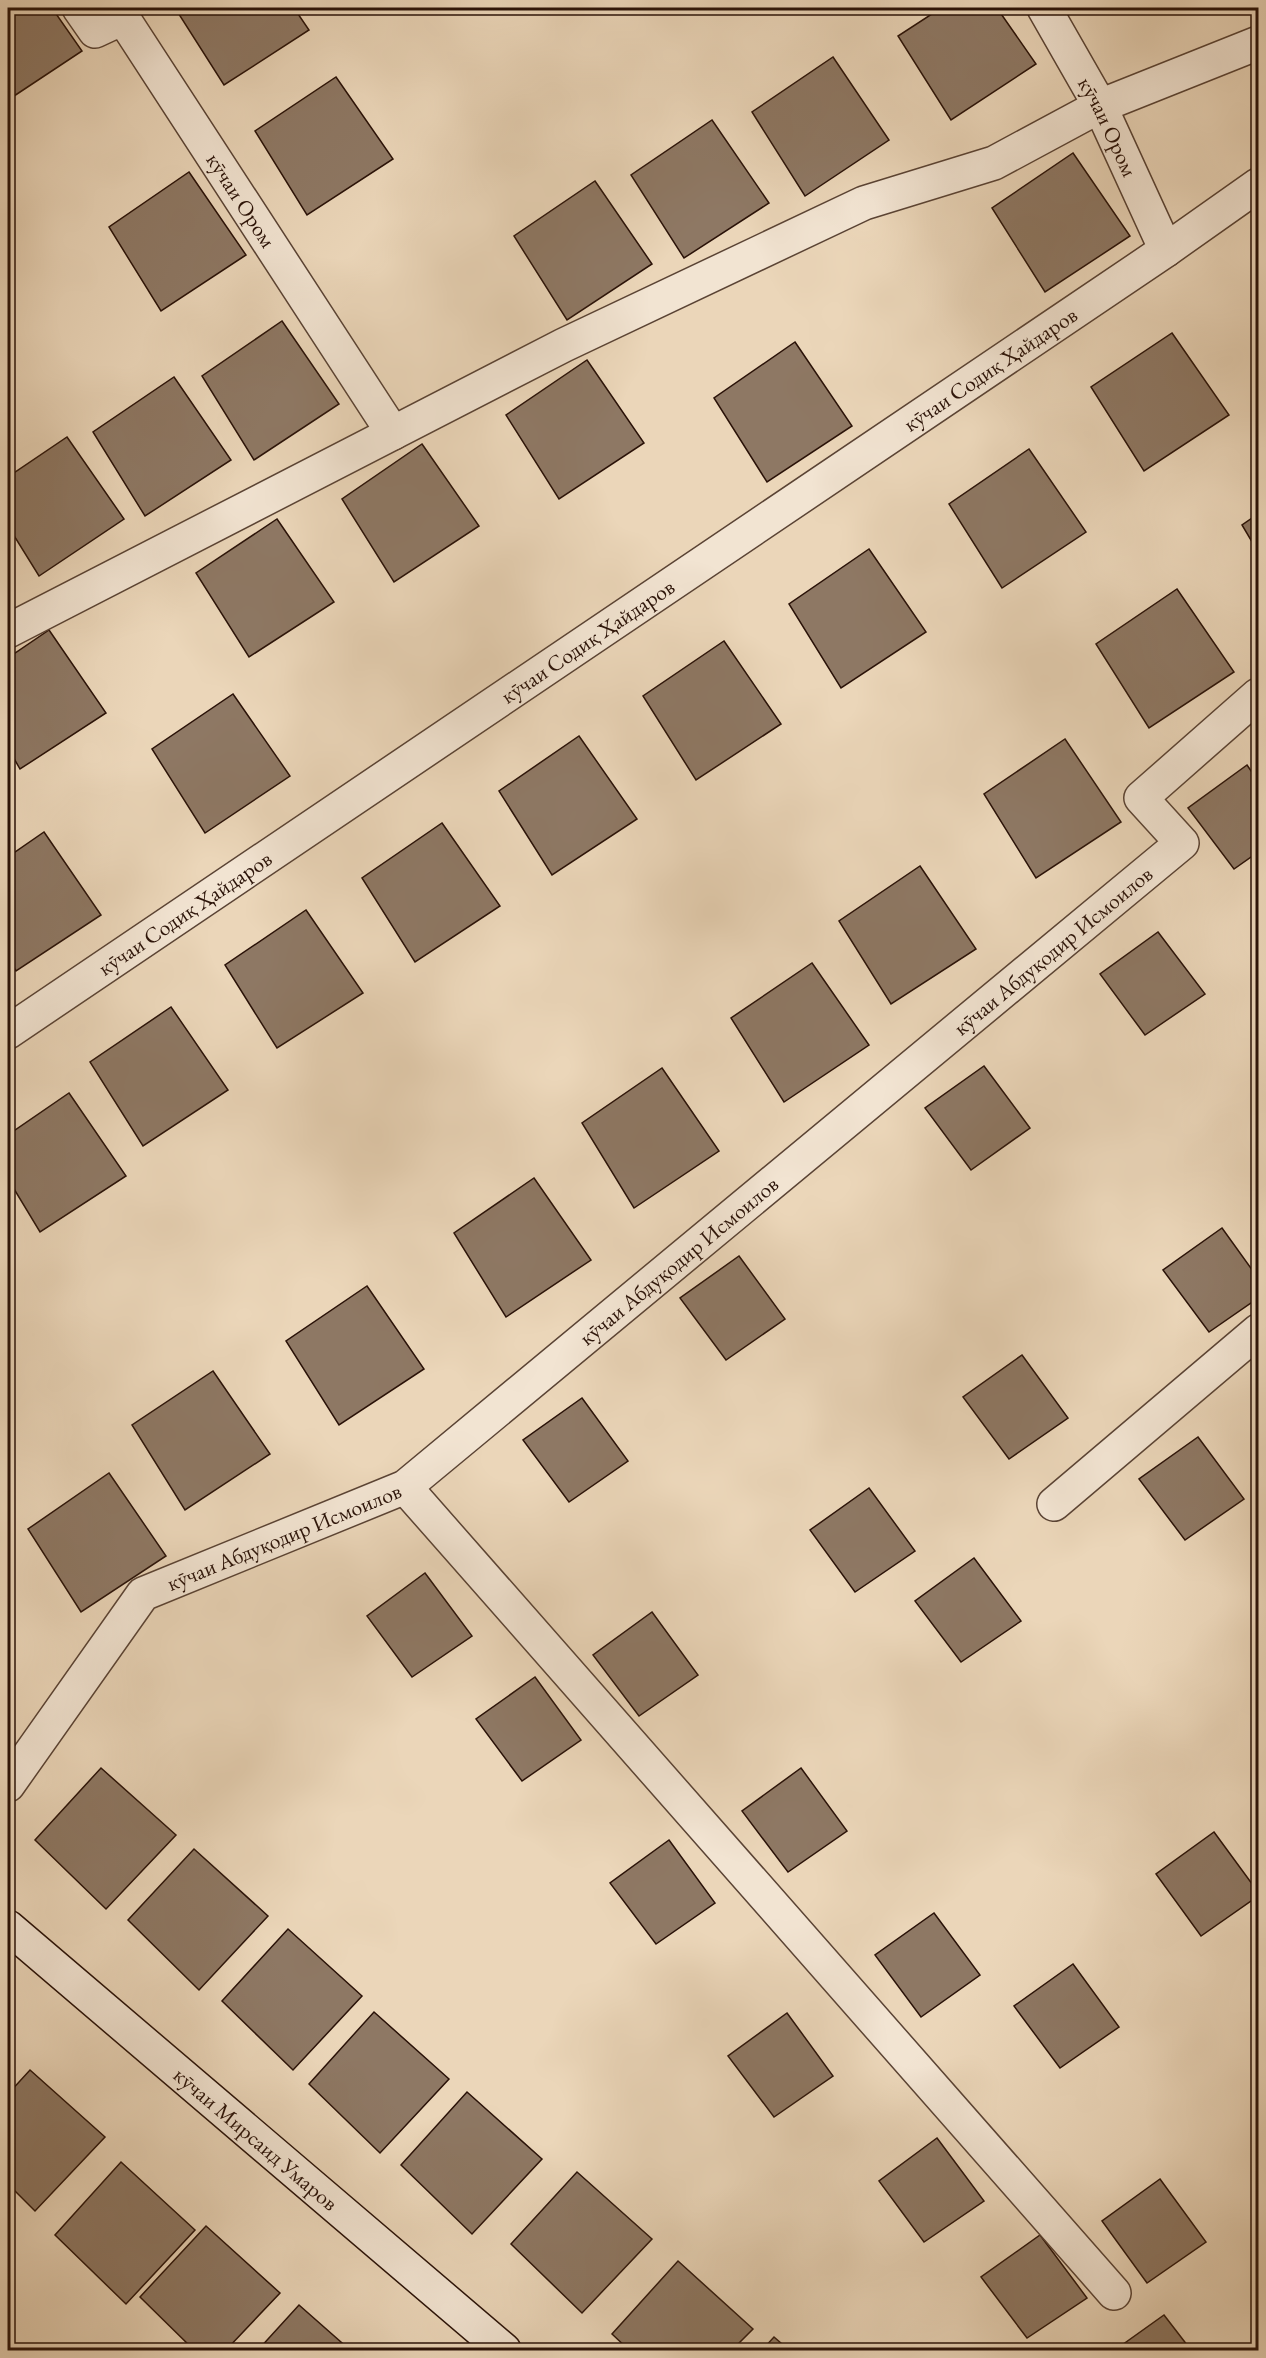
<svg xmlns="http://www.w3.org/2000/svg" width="1266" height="2358" font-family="'EB Garamond',serif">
	<rect width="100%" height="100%" fill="#ebd6b9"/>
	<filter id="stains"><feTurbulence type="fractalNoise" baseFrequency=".00333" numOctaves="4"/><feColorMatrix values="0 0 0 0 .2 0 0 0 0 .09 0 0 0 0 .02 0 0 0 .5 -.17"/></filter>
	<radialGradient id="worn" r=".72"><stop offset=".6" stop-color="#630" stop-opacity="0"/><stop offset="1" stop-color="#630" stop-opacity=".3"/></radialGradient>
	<!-- building -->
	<g fill="#8e7864" stroke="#2a1208" stroke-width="1.5">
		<path d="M8 8H52L82 51 8 100Z"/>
		<path d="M175 8H294L309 30 224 85Z"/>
		<path d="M941 8H997L1036 64 951 120 898 36Z"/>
		<path d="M833 57 889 140 805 196 752 112Z"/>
		<path d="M336 77 393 159 307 215 255 131Z"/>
		<path d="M712 120 769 203 684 258 631 175Z"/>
		<path d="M1073 153 1130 236 1045 292 992 208Z"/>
		<path d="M189 172 246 255 161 311 109 227Z"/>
		<path d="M595 181 652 264 567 320 514 236Z"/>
		<path d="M282 321 339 404 254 460 202 376Z"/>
		<path d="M1172 333 1229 415 1144 471 1091 387Z"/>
		<path d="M795 342 852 426 767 482 714 398Z"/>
		<path d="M587 360 644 443 559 499 506 415Z"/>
		<path d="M174 377 231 460 145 516 93 432Z"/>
		<path d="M67 437 124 519 39 576 8 526V477Z"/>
		<path d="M422 444 479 526 394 582 342 499Z"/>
		<path d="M1029 449 1086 532 1002 588 949 504Z"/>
		<path d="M1258 514V552L1242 525Z"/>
		<path d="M277 519 334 602 249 657 196 573Z"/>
		<path d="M869 549 926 632 841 688 789 604Z"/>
		<path d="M1177 589 1234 672 1149 728 1096 644Z"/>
		<path d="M49 630 106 713 20 769 8 748V658Z"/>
		<path d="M724 641 781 724 696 780 643 696Z"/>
		<path d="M233 694 290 776 205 833 152 749Z"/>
		<path d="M579 736 637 819 552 875 499 791Z"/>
		<path d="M1065 739 1121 822 1036 878 984 794Z"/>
		<path d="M1247 765 1258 781V852L1234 869 1188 808Z"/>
		<path d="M442 823 500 906 415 962 362 878Z"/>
		<path d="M44 832 101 915 16 971 8 958V857Z"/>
		<path d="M920 866 976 949 891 1004 839 921Z"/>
		<path d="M306 910 363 993 277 1048 225 965Z"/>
		<path d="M1158 932 1205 994 1145 1035 1100 974Z"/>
		<path d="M812 963 869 1045 784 1102 731 1018Z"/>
		<path d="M171 1007 228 1090 143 1146 90 1062Z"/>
		<path d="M984 1066 1030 1128 971 1170 925 1108Z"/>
		<path d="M662 1068 719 1151 634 1208 582 1123Z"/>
		<path d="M69 1093 126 1176 40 1232 8 1179V1135Z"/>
		<path d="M534 1178 591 1260 506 1317 454 1233Z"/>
		<path d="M1222 1228 1258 1278V1298L1209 1332 1163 1270Z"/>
		<path d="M739 1256 785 1319 726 1360 680 1298Z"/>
		<path d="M367 1286 424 1369 339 1425 286 1341Z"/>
		<path d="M1022 1355 1068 1418 1009 1459 963 1397Z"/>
		<path d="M213 1371 270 1454 185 1510 132 1425Z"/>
		<path d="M582 1398 628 1461 569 1502 523 1440Z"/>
		<path d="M1198 1437 1244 1499 1185 1540 1139 1479Z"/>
		<path d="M109 1473 166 1556 81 1612 28 1529Z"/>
		<path d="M869 1488 915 1551 855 1592 810 1530Z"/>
		<path d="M974 1558 1021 1621 961 1662 915 1601Z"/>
		<path d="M425 1573 472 1636 412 1677 367 1616Z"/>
		<path d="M652 1612 698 1675 639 1716 593 1655Z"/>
		<path d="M535 1677 581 1740 522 1781 476 1719Z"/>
		<path d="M101 1768 176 1835 106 1909 35 1840Z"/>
		<path d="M801 1768 847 1831 788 1872 742 1811Z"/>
		<path d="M1214 1832 1258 1892V1896L1201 1936 1156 1874Z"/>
		<path d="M669 1840 715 1903 656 1944 610 1883Z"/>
		<path d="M194 1849 268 1916 199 1990 128 1920Z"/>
		<path d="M934 1913 980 1975 921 2017 875 1955Z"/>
		<path d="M288 1929 362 1996 293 2070 222 2001Z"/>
		<path d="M1073 1964 1119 2027 1060 2068 1014 2006Z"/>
		<path d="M374 2012 449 2079 380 2153 309 2084Z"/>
		<path d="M787 2013 833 2076 774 2117 728 2056Z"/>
		<path d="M30 2070 105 2137 35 2211 8 2184V2094Z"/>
		<path d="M467 2092 542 2159 472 2234 401 2165Z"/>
		<path d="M937 2138 984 2201 924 2242 879 2181Z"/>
		<path d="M121 2162 195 2230 126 2304 55 2235Z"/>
		<path d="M577 2172 652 2239 582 2313 511 2244Z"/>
		<path d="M1160 2179 1206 2242 1147 2283 1102 2221Z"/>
		<path d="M206 2226 280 2293 226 2350H194L140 2297Z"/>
		<path d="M1040 2235 1087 2298 1027 2338 981 2277Z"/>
		<path d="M678 2261 753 2329 732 2350H629L612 2334Z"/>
		<path d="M299 2305 350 2350H258Z"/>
		<path d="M1164 2315 1191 2350H1115Z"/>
		<path d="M774 2337 789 2350H762Z"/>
	</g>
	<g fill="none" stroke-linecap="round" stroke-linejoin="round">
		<defs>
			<g id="street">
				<path id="s1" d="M79 8 95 31 123 18 393 433"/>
				<path id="s2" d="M1044 8 1100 106 1166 250"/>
				<path d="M8 631 564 345 864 203 994 163 1100 106 1258 43"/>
				<path id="s3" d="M8 1032 1166 250 1258 185"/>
				<path d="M405 1487 1114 2293"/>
				<path d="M1054 1504 1258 1331"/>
				<path id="s4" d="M8 1785 143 1594 405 1487 1182 843 1141 798 1258 695"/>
			</g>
			<g id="secondary">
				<path id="s5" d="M8 1927 504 2350"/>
			</g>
		</defs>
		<!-- street casing -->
		<use href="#street" stroke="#5a4334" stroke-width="36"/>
		<!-- secondary casing -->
		<use href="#secondary" stroke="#2a1208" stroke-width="36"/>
		<!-- street -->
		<use href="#street" stroke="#f2e4d2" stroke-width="33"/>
		<!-- secondary -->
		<use href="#secondary" stroke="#f2e4d2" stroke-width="33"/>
	</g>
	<g text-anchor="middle" stroke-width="4.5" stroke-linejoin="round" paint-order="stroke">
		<!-- street labels -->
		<g font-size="22" fill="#2a1208" stroke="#f2e4d2">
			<text dy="8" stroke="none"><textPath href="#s2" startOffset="135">кӯчаи Ором</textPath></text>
			<text dy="8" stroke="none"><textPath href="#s1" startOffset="276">кӯчаи Ором</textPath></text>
			<text dy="8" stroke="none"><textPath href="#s3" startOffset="1185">кӯчаи Содиқ Ҳайдаров</textPath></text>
			<text dy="8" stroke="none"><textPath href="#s3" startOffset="699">кӯчаи Содиқ Ҳайдаров</textPath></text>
			<text dy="8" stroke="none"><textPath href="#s3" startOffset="213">кӯчаи Содиқ Ҳайдаров</textPath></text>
			<text dy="8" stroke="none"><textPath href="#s4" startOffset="1358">кӯчаи Абдуқодир Исмоилов</textPath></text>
			<text dy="8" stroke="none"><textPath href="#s4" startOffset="872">кӯчаи Абдуқодир Исмоилов</textPath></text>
			<text dy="8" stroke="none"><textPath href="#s4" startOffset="386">кӯчаи Абдуқодир Исмоилов</textPath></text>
			<text dy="8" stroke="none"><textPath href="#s5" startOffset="326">кӯчаи Мирсаид Умаров</textPath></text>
		</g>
	</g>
	<!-- margin -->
	<rect width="1266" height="2358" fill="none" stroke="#ebd6b9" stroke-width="30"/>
	<rect x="9" y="9" width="1248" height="2340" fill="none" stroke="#2a1208" stroke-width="3"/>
	<rect x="15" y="15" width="1236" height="2328" fill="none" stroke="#2a1208" stroke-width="1.5"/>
	<rect width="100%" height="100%" filter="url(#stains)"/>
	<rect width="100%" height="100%" fill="url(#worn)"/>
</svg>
